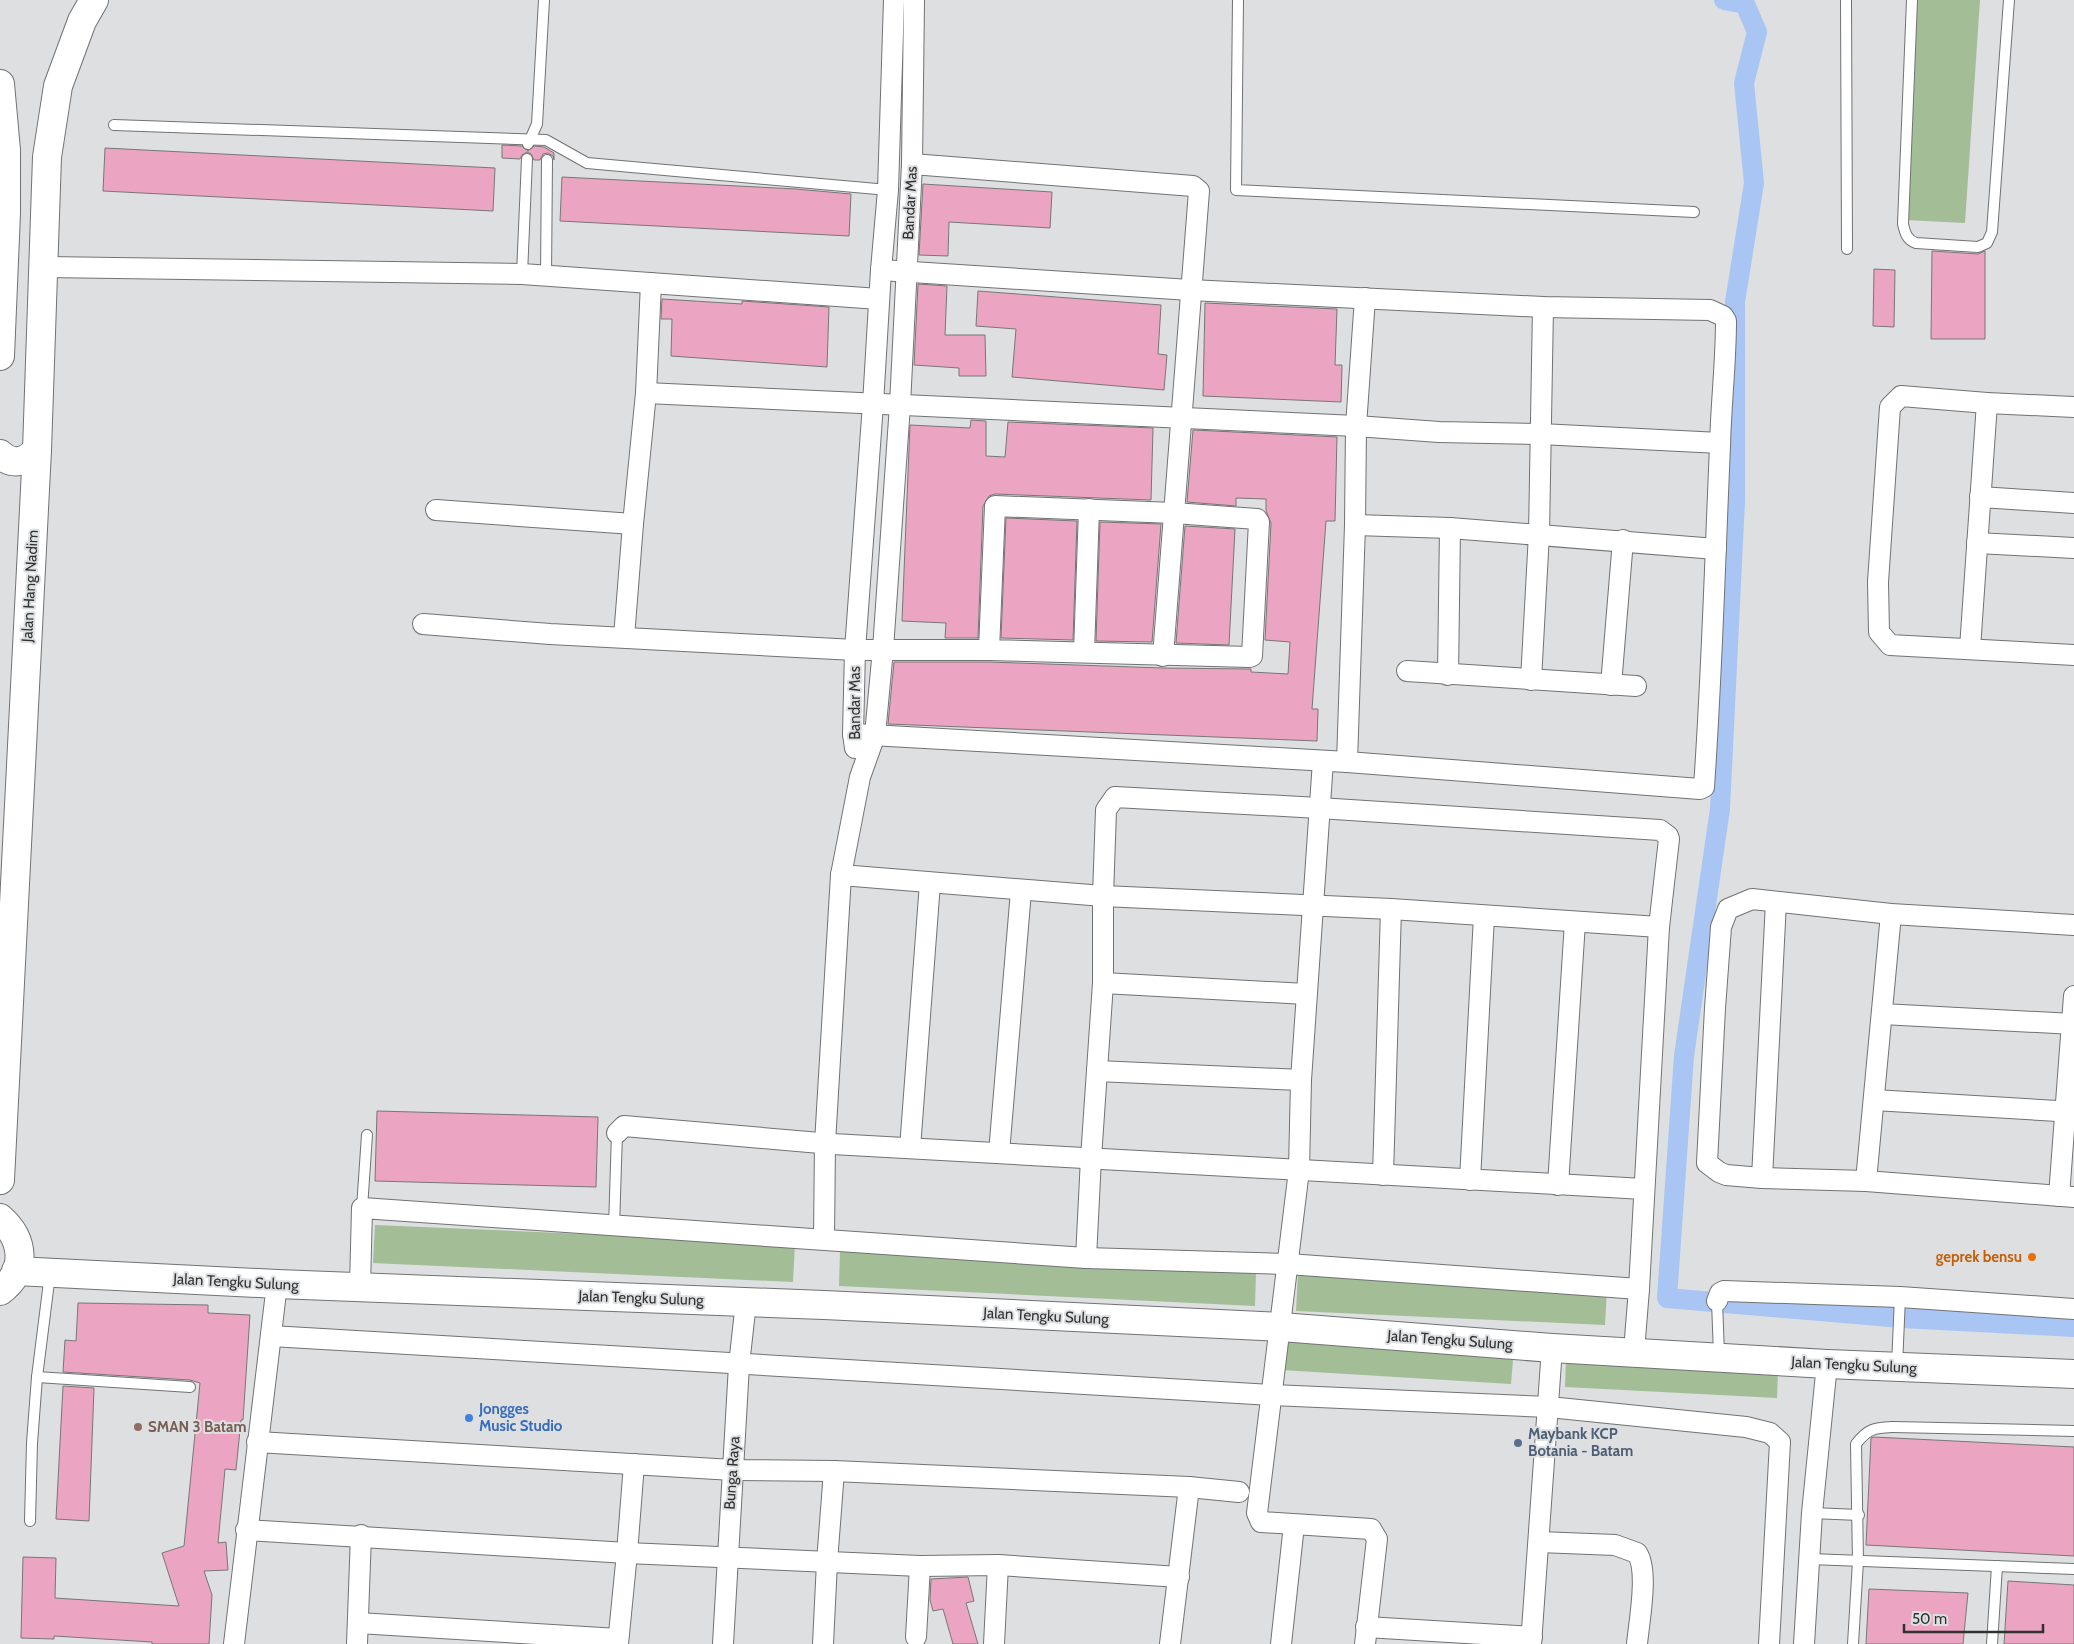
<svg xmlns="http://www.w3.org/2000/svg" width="2074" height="1644" font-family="Cabin,sans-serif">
	<rect width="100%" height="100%" fill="#dddfe1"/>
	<!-- green -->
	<g fill="#a3bd96">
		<path d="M1915 0H1980L1965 223 1905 220Z"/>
		<path d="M375 1225 795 1243 793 1282 373 1263Z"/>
		<path d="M840 1251 1256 1271 1255 1306 839 1286Z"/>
		<path d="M1298 1273 1607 1288 1605 1325 1296 1311Z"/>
		<path d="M1281 1338 1514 1348 1511 1384 1281 1370Z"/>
		<path d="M1566 1360 1778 1370 1777 1398 1565 1387Z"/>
	</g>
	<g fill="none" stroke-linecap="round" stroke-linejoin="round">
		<!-- canal -->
		<path stroke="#a9c5f4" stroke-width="20" d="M1724 0 1745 4 1757 32 1744 83 1754 183 1735 302V501L1720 809 1684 1056 1667 1298 1902 1318 2074 1327"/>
	</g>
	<!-- building -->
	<g fill="#eba5c2" stroke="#787677">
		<path d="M502 145 522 146 528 151 534 146 544 147 554 153V160L553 156 548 153 543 154 540 160H534L531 154 527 152 522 155 520 159 502 158Z"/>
		<path d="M105 148 495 168 493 211 103 191Z"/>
		<path d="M562 177 796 189 851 194 849 236 560 221Z"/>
		<path d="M923 184 1052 192 1050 228 949 222 948 256 919 255Z"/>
		<path d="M1932 251 1978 254 1985 251V339H1931Z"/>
		<path d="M1874 269 1895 270 1894 327 1873 326Z"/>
		<path d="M918 284 947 286 945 335H985L986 376H959V368L914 365Z"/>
		<path d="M978 291 1161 305 1158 354 1167 355 1164 390 1012 377 1016 329 976 326Z"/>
		<path d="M662 299 742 304V301L829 307 827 367 671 356 672 319H661Z"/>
		<path d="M1205 303 1337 309 1335 365H1342L1341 402 1203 396Z"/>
		<path d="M971 420 986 421V456L1005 457 1008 422 1153 428 1151 500 995 494 989 496 983 506 978 638H945L946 623 902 621 910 425 970 428Z"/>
		<path d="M1193 430 1337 437 1335 521H1326L1312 709H1318L1317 741 888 724 894 662H989L1163 668 1251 669V672L1288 674 1290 642 1265 640 1271 523 1266 511V499L1236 498V506L1187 502Z"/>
		<path d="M1006 518 1077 521 1073 640 1001 638Z"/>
		<path d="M1100 522 1161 524 1152 642 1096 641Z"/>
		<path d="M1185 526 1235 529 1229 645 1176 643Z"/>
		<path d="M377 1111 598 1117 596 1187 375 1181Z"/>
		<path d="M78 1303 208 1305V1313L250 1315 243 1420H241L236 1470 225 1469 218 1543 226 1542 228 1570 204 1571 212 1595 209 1644H152V1642L54 1636V1639L21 1638 23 1557 56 1558 55 1598 179 1606 162 1553 184 1546 200 1383 190 1380 63 1372 65 1340 76 1341Z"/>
		<path d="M63 1386 94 1388 89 1521 56 1519Z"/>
		<path d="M1874 1437 2074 1447V1556L1866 1545 1871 1438Z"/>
		<path d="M968 1577 974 1601 966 1603 978 1644H953L943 1609 933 1611 930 1600 931 1579Z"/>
		<path d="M2008 1581 2074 1585V1644H2004Z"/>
		<path d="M1869 1589 1968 1593 1963 1644H1866Z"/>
	</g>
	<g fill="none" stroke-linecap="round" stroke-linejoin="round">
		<defs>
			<g id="lane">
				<path d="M1238 0 1236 190 1694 212"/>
				<path d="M1846 0 1847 249"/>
				<path d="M1912 0 1903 224C1905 233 1907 240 1916 243L1978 247 1987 243 1992 232 2009 0"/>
				<path d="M114 125 546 140 587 163 888 190"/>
				<path d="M528 144 537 124 544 0"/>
				<path d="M522 274 527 159"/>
				<path d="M546 276 547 160"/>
				<path d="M362 1208 367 1135"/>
				<path d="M614 1227 617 1133"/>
				<path d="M1717 1301 1719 1355"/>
				<path d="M1897 1366 1900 1297"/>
				<path d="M37 1377 190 1387"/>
				<path d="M1812 1513 1859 1515"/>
				<path d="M30 1521 32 1443 37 1377 50 1274"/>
				<path d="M1810 1559 2074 1569"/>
				<path d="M1853 1644 1858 1561 1856 1444C1868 1428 1875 1428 1893 1427L2074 1431"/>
				<path d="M1992 1644 1997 1566"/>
			</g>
			<g id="street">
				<path d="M912 164 1193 186 1199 191 1163 656"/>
				<path d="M45 267 522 274 879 299"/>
				<path d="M646 393 1356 426 1439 432 1540 434 1720 443"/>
				<path d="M2074 407 1987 403 1901 396 1890 407 1878 582 1879 632 1890 645 2074 655"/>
				<path d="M1980 497 2074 503"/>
				<path d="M436 510 633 524"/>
				<path d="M1355 525 1450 528 1716 549"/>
				<path d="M1977 543 2074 548"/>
				<path d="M423 624 550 634 855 650H989L1250 657 1252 656 1259 522 1257 519 1174 513 995 506 989 650"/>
				<path d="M624 637 633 524 646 393 651 283"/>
				<path d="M1970 648 1987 403"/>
				<path d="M1084 652 1089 509"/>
				<path d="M1407 671 1636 686"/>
				<path d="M1448 675 1450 528"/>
				<path d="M1531 680 1539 534 1543 307"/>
				<path d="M1611 685 1623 540"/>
				<path d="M853 734 1347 762 1700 789 1704 787C1712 673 1715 560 1720 446 1721 404 1726 362 1726 321L1723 316 1710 310 1543 307 1190 290 881 270"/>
				<path d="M855 748 853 734 855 650 873 404 881 270 888 190 894 0"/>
				<path d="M1323 761 1301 1080 1299 1170 1257 1513 1261 1522 1371 1529 1377 1539 1365 1644"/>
				<path d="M1347 762 1355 525 1356 426 1365 298"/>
				<path d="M841 875 1103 896 1391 909 1659 927"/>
				<path d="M2074 925 1891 914 1752 899 1728 909 1721 927 1715 1008 1707 1163 1719 1172 1726 1175 1762 1178 1866 1181 2074 1197"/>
				<path d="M1103 983 1306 994"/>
				<path d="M1882 1014 2074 1024"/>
				<path d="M1097 1071 1301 1080"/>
				<path d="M1874 1100 2074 1112"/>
				<path d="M617 1133 624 1126 832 1144 1644 1189"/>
				<path d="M910 1148 930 883"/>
				<path d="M999 1153 1021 891"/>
				<path d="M1383 1175 1391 909"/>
				<path d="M1762 1178 1776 902"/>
				<path d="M1470 1180 1484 916"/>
				<path d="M1866 1181 1891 914"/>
				<path d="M1558 1185 1575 922"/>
				<path d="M2059 1196 2074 996"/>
				<path d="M824 1239 825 1143 841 875 860 777 875 735 883 649 900 405 912 164 914 0"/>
				<path d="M1086 1258 1091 1158 1103 983V896L1106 810 1115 797 1319 808 1660 830 1668 836 1669 839 1659 927 1639 1289 1634 1351"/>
				<path d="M360 1287 362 1208 1086 1258 1288 1264 1639 1289"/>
				<path d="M1717 1301 1720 1293 1724 1291 1900 1297 2074 1309"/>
				<path d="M271 1336 1272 1395 1549 1407 1746 1427 1770 1433 1780 1442 1769 1644"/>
				<path d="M257 1442 733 1470 834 1471 1189 1487 1239 1492"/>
				<path d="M246 1530 627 1553 920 1566 998 1565 1179 1577"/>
				<path d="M1539 1542 1615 1545 1637 1553C1649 1570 1639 1622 1637 1644"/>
				<path d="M358 1623 618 1639"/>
				<path d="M1366 1627 1532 1637"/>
				<path d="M916 1637 920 1566"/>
				<path d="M234 1644 277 1284"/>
				<path d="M357 1644 361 1535"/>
				<path d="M618 1644 627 1553 634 1464"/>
				<path d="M723 1644 739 1365 746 1302"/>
				<path d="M823 1644 827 1562 834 1471"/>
				<path d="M994 1644 998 1565"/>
				<path d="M1170 1644 1189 1487"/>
				<path d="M1281 1644 1294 1525"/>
				<path d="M1531 1644 1552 1348"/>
				<path d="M1804 1644 1812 1513 1827 1364"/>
			</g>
			<g id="secondary">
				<path d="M0 84 6 150V213L0 356"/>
				<path d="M0 454C13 467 27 461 37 450"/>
				<path d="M0 1180 37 450 47 157 58 86 82 21 94 0"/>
				<path d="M0 1218C24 1239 28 1271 0 1291"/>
				<path d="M16 1271 277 1284 824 1305 1281 1327 1552 1348 1827 1364 2074 1374"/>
			</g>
		</defs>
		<!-- lane casing -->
		<use href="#lane" stroke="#717274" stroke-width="12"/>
		<!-- street casing -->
		<use href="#street" stroke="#717274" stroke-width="22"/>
		<!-- secondary casing -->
		<use href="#secondary" stroke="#717274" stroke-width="30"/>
		<!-- lane -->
		<use href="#lane" stroke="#fff" stroke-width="10"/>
		<!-- street -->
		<use href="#street" stroke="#fff" stroke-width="20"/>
		<!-- secondary -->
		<use href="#secondary" stroke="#fff" stroke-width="28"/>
	</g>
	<!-- markers -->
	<circle fill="#e8710a" stroke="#dddfe1" stroke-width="2" cx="2032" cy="1257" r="5"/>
	<circle fill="#3f7fe0" stroke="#dddfe1" stroke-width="2" cx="469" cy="1418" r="5"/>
	<circle fill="#8d6e63" stroke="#dddfe1" stroke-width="2" cx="138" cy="1427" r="5"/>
	<circle fill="#5c6f8a" stroke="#dddfe1" stroke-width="2" cx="1518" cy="1443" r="5"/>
	<g text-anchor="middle" stroke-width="4" stroke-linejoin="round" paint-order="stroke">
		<!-- street labels -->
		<g font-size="15" fill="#303131" stroke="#dddfe1">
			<text transform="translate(910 203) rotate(-87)" y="5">Bandar Mas</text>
			<text transform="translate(30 586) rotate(-87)" y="5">Jalan Hang Nadim</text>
			<text transform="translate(855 703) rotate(-90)" y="5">Bandar Mas</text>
			<text transform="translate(236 1282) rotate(3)" y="5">Jalan Tengku Sulung</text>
			<text transform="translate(641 1298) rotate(2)" y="5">Jalan Tengku Sulung</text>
			<text transform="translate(1046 1316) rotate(3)" y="5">Jalan Tengku Sulung</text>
			<text transform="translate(1450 1340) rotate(4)" y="5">Jalan Tengku Sulung</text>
			<text transform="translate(1854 1365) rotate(3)" y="5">Jalan Tengku Sulung</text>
			<text transform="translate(732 1473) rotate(-86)" y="5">Bunga Raya</text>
		</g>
		<!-- food labels -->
		<g font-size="15" font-weight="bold" fill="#c56008" stroke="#dddfe1" text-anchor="end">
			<text x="2022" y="1262">geprek bensu</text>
		</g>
		<!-- shop labels -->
		<g font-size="15" font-weight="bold" fill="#366cbe" stroke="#dddfe1" text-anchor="start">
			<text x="479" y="1414">Jongges<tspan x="479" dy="17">Music Studio</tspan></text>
		</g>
		<!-- education labels -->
		<g font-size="15" font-weight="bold" fill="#785e54" stroke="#dddfe1" text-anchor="start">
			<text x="148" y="1432">SMAN 3 Batam</text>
		</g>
		<!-- service labels -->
		<g font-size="15" font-weight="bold" fill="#4e5e75" stroke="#dddfe1" text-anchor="start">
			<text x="1528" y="1439">Maybank KCP<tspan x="1528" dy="17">Botania - Batam</tspan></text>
		</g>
	</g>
	<!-- scale -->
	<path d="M1904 1624v8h139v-8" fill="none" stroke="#303131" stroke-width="2.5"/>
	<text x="1912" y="1624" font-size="15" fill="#303131" stroke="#dddfe1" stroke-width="4" paint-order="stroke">50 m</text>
</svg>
